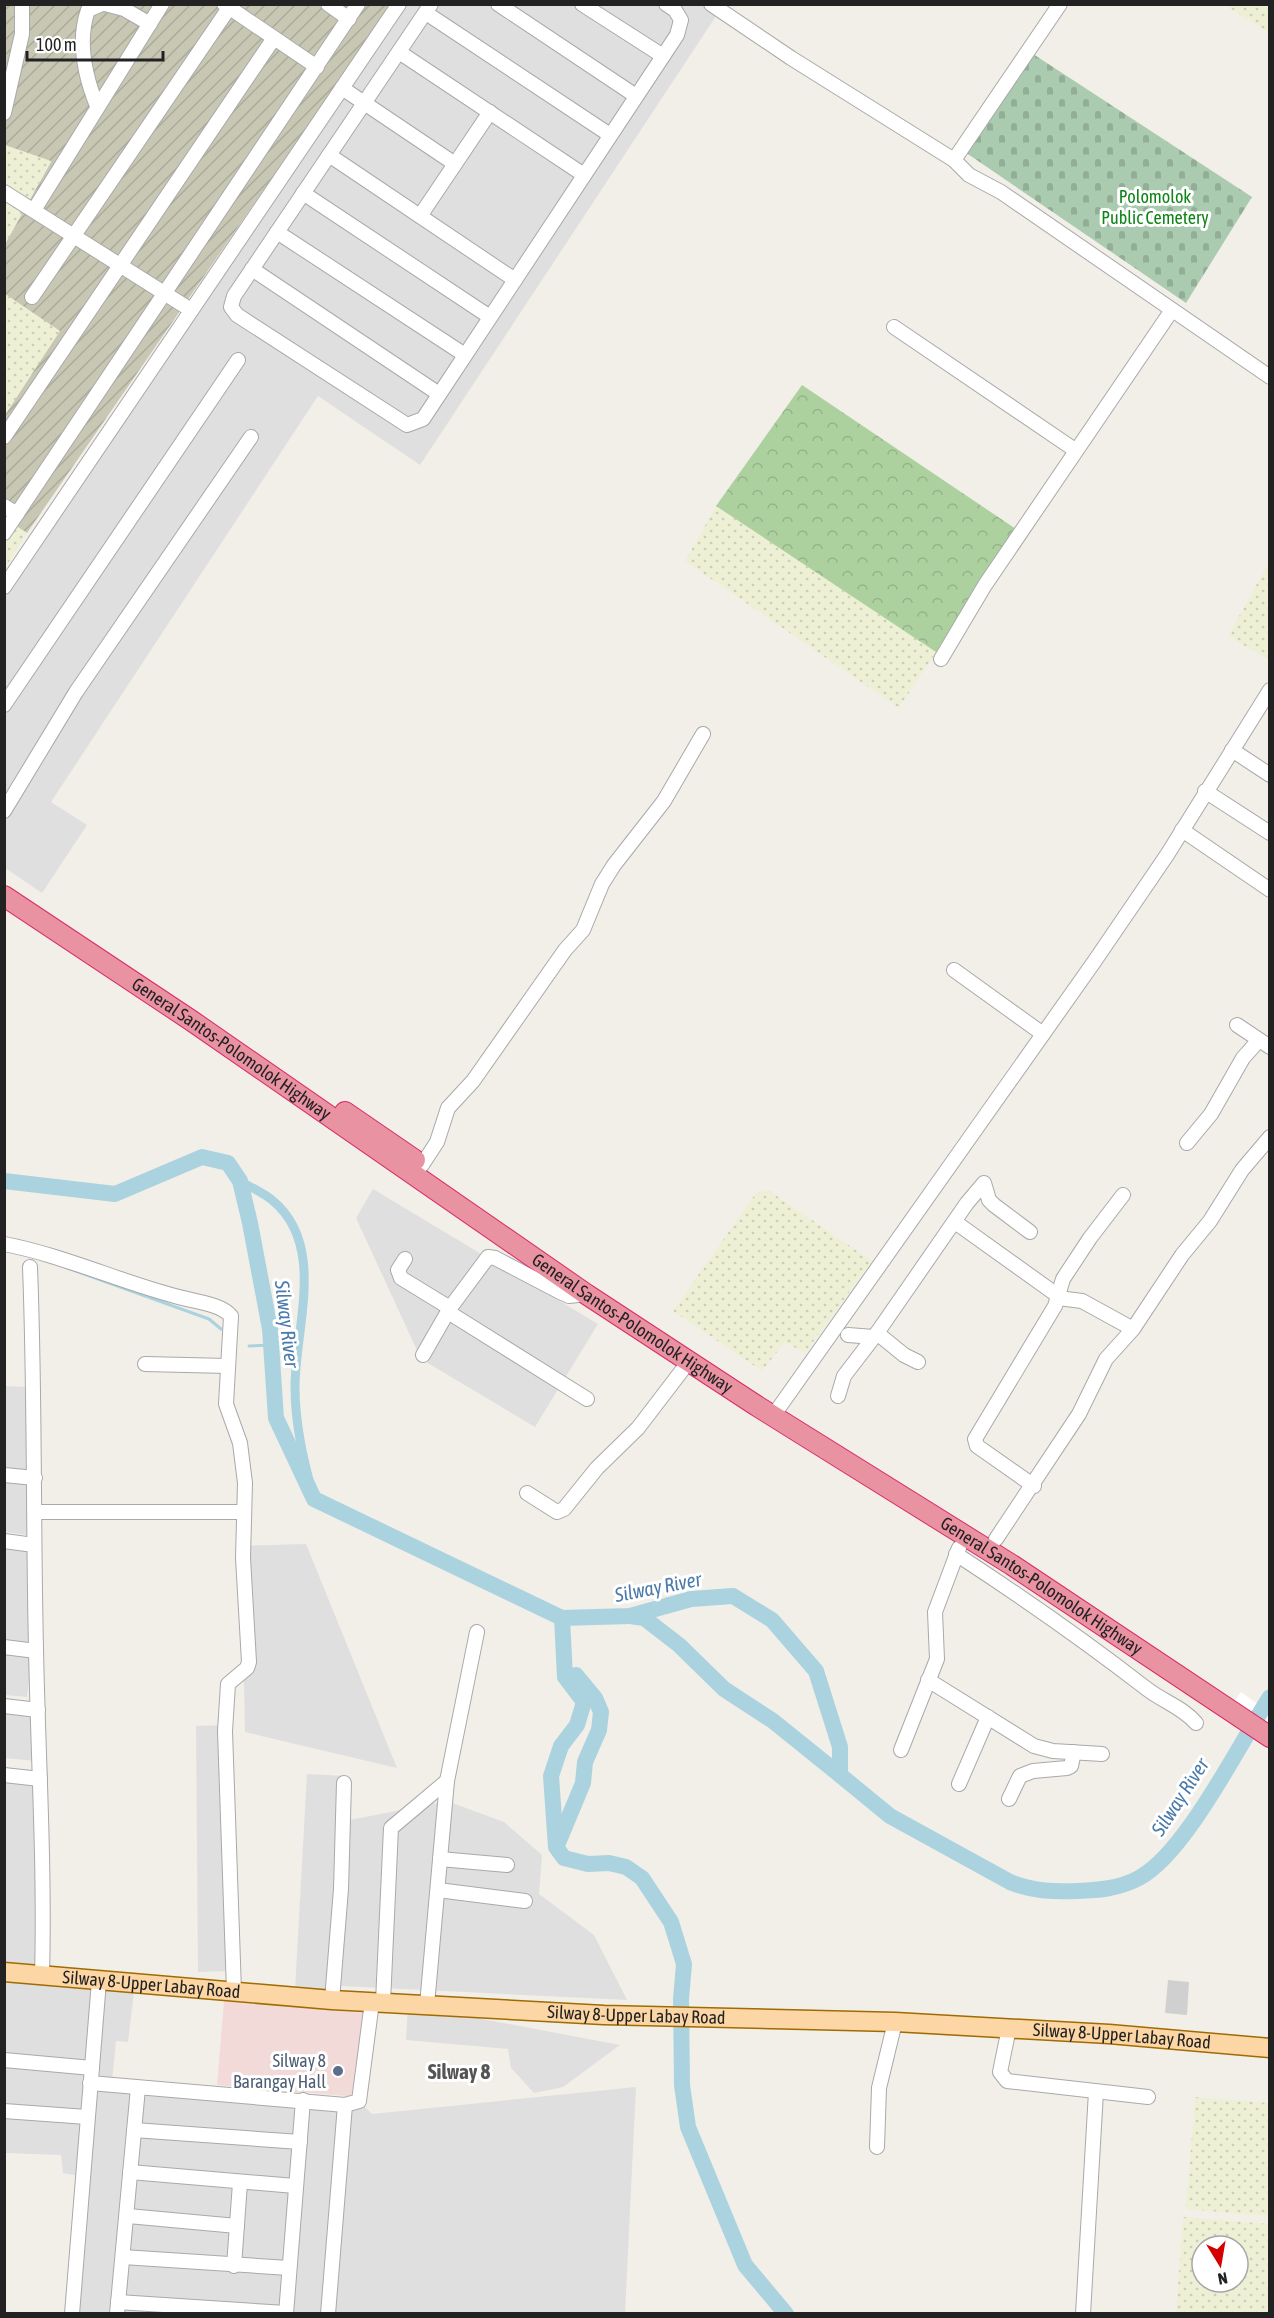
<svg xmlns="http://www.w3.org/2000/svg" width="1274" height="2318" font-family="'Asap Condensed',sans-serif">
	<defs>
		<pattern id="construction-furrows" width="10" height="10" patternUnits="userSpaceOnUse" patternTransform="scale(1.5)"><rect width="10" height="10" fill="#c7c7b4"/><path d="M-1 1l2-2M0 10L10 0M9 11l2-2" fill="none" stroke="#abab9a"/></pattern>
		<pattern id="farmland-dots" width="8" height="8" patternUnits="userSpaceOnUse" patternTransform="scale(1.5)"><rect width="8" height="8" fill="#eef0d5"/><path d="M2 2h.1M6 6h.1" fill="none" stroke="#ccceb7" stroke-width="1.8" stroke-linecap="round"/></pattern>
		<pattern id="forest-crowns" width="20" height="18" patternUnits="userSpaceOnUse" patternTransform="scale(1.5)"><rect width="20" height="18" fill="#add19e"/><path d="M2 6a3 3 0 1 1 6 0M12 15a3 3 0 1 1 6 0" fill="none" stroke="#95b388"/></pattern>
		<pattern id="cemetery-stones" width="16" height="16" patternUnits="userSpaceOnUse" patternTransform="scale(1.5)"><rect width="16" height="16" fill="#aacbaf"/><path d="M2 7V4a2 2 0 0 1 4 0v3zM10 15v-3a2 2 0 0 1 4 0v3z" fill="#92ae96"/></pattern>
	</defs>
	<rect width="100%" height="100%" fill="#f2efe9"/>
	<!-- residential -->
	<g fill="#e0dfdf">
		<path d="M705 4 718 13 420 465 318 396 51 802 87 825 42 893 5 868 4 597 406 5Z"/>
		<path d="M373 1189 598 1324 535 1427 421 1359 356 1218Z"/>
		<path d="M5 1386 25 1387 35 1536 5 1532Z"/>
		<path d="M5 1540 42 1545 30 1646 5 1643Z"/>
		<path d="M306 1544 397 1768 245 1732 241 1546Z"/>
		<path d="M5 1651 32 1654 27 1697 5 1695Z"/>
		<path d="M4 1713 41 1716 36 1761 5 1758Z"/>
		<path d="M226 1725 229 1971 198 1972 196 1726Z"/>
		<path d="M4 1768 48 1771 42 1975 5 1969Z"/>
		<path d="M307 1774 345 1776 333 1992 295 1990Z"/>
		<path d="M447 1801 504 1822 542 1855 539 1894 594 1935 627 2000 341 1986 350 1820Z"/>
		<path d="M5 1977 134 1991 128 2042 116 2041 112 2082 360 2102 372 2114 636 2087 625 2313H79V2176L63 2173 61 2155 5 2153Z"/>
		<path d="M408 2005 620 2045 563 2087 534 2093 511 2068 508 2049 406 2040Z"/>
	</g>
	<!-- commercial -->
	<path fill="#f2dad9" d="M224 2001 365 2013 358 2097 217 2085Z"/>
	<!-- religious -->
	<path fill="#d0d0d0" d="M1168 1980 1189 1982 1187 2015 1165 2013Z"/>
	<!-- construction -->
	<path fill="url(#construction-furrows)" d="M5 5H391L27 533 5 519V415L59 331 5 294V244L51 162 5 146Z"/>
	<!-- farmland -->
	<g fill="url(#farmland-dots)" fill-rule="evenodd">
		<path d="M1225 5H1269V33Z"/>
		<path d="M5 145 51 161 5 244 4 146Z"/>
		<path d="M5 294 60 331 5 415Z"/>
		<path d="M716 506 936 652 899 708 685 561Z"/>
		<path d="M5 519 27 533 5 568Z"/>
		<path d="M1269 562V660L1228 636Z"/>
		<path d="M768 1190 872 1261 805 1353 785 1342 762 1371 673 1311 756 1193Z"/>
		<path d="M1195 2097 1269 2103V2216L1186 2209Z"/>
		<path d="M1183 2217 1269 2224V2313H1176ZM1202 2246H1238V2282H1202Z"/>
	</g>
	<!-- forest -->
	<path fill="url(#forest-crowns)" d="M802 385 1016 529 936 652 716 506Z"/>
	<!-- cemetery -->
	<path fill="url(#cemetery-stones)" d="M1030 52 1252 197 1186 303 962 150Z"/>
	<!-- pier -->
	<path fill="#fff" d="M1241 1692 1269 1712V1743L1226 1713Z"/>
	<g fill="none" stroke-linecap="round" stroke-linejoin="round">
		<!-- stream -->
		<g stroke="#aad3df" stroke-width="3">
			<path d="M59 1265 209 1319 221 1329"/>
			<path d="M249 1346 271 1345"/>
		</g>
		<!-- canal -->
		<path stroke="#aad3df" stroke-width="9" d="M240 1181C250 1187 262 1192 272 1200 327 1245 295 1327 295 1387 295 1426 304 1462 314 1499"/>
		<!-- river -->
		<g stroke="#aad3df" stroke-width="16">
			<path d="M4 1181 115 1194 202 1157 228 1163 240 1181 250 1223 270 1329 276 1418 314 1499 562 1618 630 1616 691 1599 733 1596 772 1620 816 1671 840 1747V1775L890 1816 1010 1882C1032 1891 1052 1892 1077 1891 1099 1890 1118 1889 1139 1878 1186 1853 1239 1744 1270 1697"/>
			<path d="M630 1616 644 1618 679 1645 724 1689 773 1721 840 1775"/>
			<path d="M562 1618 565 1677 584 1702 577 1725 561 1746 551 1776 556 1847 564 1858 588 1864 609 1863 626 1867 642 1878 671 1922 684 1964 681 1999 682 2085 688 2127 745 2265 786 2314"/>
			<path d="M558 1843 583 1783 585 1762 599 1730 601 1712 595 1698 576 1675"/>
		</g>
		<defs>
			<g id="minor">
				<path d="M105 4 124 9 150 24"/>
				<path d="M224 4 317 67"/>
				<path d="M328 4 349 19"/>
				<path d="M431 4 234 296 231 307 237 315 407 425 423 419 677 35 681 20 675 10 666 4"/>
				<path d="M498 4 636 96"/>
				<path d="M582 4 663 56"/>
				<path d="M711 4 791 58 954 160 969 175 1001 192 1270 377"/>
				<path d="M426 13 610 135"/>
				<path d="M399 52 584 175"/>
				<path d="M342 88 455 164"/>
				<path d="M97 106C85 76 77 41 88 10L102 4"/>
				<path d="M4 113 22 34V4"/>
				<path d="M329 155 515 280"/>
				<path d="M954 160 1060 4"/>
				<path d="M4 192 191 310"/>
				<path d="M303 193 490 317"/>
				<path d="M34 210 162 4"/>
				<path d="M420 216 490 112"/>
				<path d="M277 232 465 355"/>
				<path d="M252 269 439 394"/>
				<path d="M32 297 229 8"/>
				<path d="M894 327 1075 450"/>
				<path d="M4 437 274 38"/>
				<path d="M4 506 17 514"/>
				<path d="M4 533 358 4"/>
				<path d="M4 587 399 4"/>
				<path d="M941 659 985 585 1172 310"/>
				<path d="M4 705 238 360"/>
				<path d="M1232 750 1270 775"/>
				<path d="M1205 791 1270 833"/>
				<path d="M4 811 76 692 251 437"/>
				<path d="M1182 830 1270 890"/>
				<path d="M954 970 1043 1034"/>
				<path d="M1237 1025 1270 1047"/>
				<path d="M1187 1143 1211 1114 1243 1058 1259 1040"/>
				<path d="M422 1165 437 1142 448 1108 473 1081 565 950 583 930 602 884 614 865 664 801 703 734"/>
				<path d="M955 1222 1057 1295"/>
				<path d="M4 1244C62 1255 118 1281 175 1296 191 1301 220 1303 231 1316L226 1404 240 1443 245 1483 243 1558 249 1662 247 1668 228 1684 225 1731 234 1991"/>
				<path d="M405 1259 398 1270 401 1278 450 1308"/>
				<path d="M30 1267C35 1394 33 1521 36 1648 38 1757 45 1866 42 1975"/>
				<path d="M1058 1298 1082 1301 1133 1329"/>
				<path d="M448 1312 587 1399"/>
				<path d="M848 1335 874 1337"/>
				<path d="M423 1355 450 1308 488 1257 495 1258 560 1292 569 1296 586 1294"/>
				<path d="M918 1362 904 1355 877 1333 967 1203 984 1183 989 1200 994 1205 1030 1232"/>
				<path d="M145 1364 228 1366"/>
				<path d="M838 1396 844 1376 877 1333"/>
				<path d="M773 1416 1094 962 1167 855 1270 690"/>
				<path d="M4 1475 35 1478"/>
				<path d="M1034 1486 977 1446 975 1439 1055 1306 1063 1279 1090 1238 1123 1195"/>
				<path d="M527 1493 557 1512 564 1509 597 1468 638 1428 690 1360"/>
				<path d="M35 1512H243"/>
				<path d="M996 1539 1079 1414 1106 1359 1133 1329 1182 1255 1210 1221 1242 1170 1270 1137"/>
				<path d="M4 1541 34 1545"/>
				<path d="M956 1554C1022 1597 1085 1641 1147 1689 1164 1702 1182 1707 1196 1723"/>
				<path d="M4 1647 36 1651"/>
				<path d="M928 1680 1034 1746 1053 1751 1102 1754"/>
				<path d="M4 1706 38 1710"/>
				<path d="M901 1750 937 1659 935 1612 959 1548"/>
				<path d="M4 1775 40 1779"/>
				<path d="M959 1784 988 1717"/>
				<path d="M1009 1799 1020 1776 1033 1771 1067 1768 1071 1766 1074 1752"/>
				<path d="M440 1859 507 1865"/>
				<path d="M438 1890 525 1901"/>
				<path d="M332 2000 341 1889 344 1783"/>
				<path d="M383 2002 391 1828 447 1781"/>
				<path d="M427 2005 447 1781 477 1632"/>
				<path d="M1009 2028 1000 2072 1007 2081 1148 2097"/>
				<path d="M4 2060 92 2068"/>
				<path d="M90 2083 345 2105 359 2101 372 2002"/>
				<path d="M4 2111 87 2117"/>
				<path d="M134 2130 300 2142"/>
				<path d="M877 2147 879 2088 895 2022"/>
				<path d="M130 2172 295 2186"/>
				<path d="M128 2216 237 2226"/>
				<path d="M123 2257 289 2268"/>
				<path d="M234 2266 240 2183"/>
				<path d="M118 2302 286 2313"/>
				<path d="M72 2314 99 1981"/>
				<path d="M117 2314 138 2088"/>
				<path d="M286 2314 303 2100"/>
				<path d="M328 2314 345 2105"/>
				<path d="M1083 2314 1096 2092"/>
			</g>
			<g id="major">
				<path id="s1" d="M4 1972 332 2000 604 2015 895 2022 1109 2034 1270 2048"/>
			</g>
			<g id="highway">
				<path id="s2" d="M4 896 192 1021 586 1294 757 1406 1012 1565 1270 1737"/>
				<path d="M345 1112 415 1160"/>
			</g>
		</defs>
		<!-- minor casing -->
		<use href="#minor" stroke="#a9a9a9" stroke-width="16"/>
		<!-- major casing -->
		<use href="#major" stroke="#a06b00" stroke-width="21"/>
		<!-- highway casing -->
		<use href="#highway" stroke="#dc2a67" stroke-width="22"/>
		<!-- minor -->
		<use href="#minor" stroke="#fff" stroke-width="14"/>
		<!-- major -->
		<use href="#major" stroke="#fcd6a4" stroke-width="18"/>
		<!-- highway -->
		<use href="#highway" stroke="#e892a2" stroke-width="20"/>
	</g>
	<!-- markers -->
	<circle fill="#5c6f8a" stroke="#fff" stroke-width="2" cx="338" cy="2071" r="6"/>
	<g text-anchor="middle" stroke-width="6" stroke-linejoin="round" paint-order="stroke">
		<!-- park labels -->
		<g font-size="18" fill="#0c8416" stroke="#fff">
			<text x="1155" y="203">Polomolok<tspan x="1155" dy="21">Public Cemetery</tspan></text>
		</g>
		<!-- street labels -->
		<g font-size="18" fill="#222" stroke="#fff">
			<text dy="6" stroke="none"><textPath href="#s2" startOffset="274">General Santos-Polomolok Highway</textPath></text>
			<text dy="6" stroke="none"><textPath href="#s2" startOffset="760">General Santos-Polomolok Highway</textPath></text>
			<text dy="6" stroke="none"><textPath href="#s2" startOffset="1246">General Santos-Polomolok Highway</textPath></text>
			<text dy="6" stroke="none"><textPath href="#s1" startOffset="148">Silway 8-Upper Labay Road</textPath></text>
			<text dy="6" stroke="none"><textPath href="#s1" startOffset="634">Silway 8-Upper Labay Road</textPath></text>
			<text dy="6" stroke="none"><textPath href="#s1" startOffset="1120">Silway 8-Upper Labay Road</textPath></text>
		</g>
		<!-- service labels -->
		<g font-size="18" fill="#4e5e75" stroke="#fff" text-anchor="end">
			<text x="326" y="2067">Silway 8<tspan x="326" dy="21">Barangay Hall</tspan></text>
		</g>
		<!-- water labels -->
		<g font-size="20" font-style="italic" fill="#4a7aab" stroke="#fff">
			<text transform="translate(287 1324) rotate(83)" y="7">Silway River</text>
			<text transform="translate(658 1587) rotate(-11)" y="7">Silway River</text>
			<text transform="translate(1180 1797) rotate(-57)" y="7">Silway River</text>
		</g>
		<!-- quarter labels -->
		<g font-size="21" font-weight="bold" fill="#555" stroke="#fff">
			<text x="459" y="2079">Silway 8</text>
		</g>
	</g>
	<!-- border -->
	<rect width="1274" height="2318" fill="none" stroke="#222222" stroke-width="12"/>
	<!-- north arrow -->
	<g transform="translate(1220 2264) rotate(169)"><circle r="28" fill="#ffffff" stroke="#a7a7a7" stroke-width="1.5"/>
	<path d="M0-4.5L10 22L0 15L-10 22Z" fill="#d40000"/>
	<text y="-9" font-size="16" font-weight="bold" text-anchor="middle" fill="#222222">N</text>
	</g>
	<!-- scale -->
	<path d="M27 51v9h136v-9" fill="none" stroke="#222222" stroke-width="3"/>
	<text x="36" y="51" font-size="18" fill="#222222" stroke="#ffffff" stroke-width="4.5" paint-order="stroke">100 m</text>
</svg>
